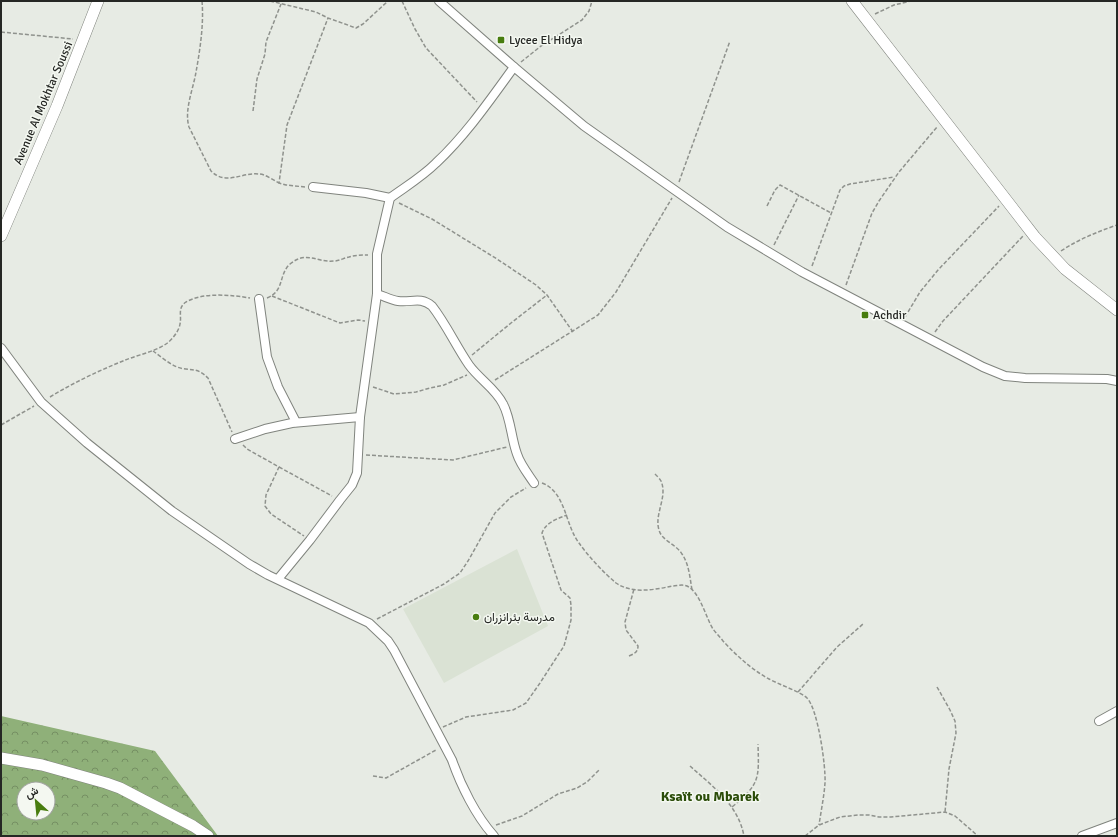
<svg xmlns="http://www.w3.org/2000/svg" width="1118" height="837" font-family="Signika,Vazirmatn,sans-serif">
	<defs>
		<pattern id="forest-crowns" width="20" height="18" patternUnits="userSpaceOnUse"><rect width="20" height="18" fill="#8fb079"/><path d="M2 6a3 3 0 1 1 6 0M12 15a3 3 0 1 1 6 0" fill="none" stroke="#758f63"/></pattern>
	</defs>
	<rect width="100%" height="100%" fill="#e7ebe4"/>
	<!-- built -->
	<path fill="#dae2d4" d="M517 549 548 626 444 683 403 609Z"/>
	<!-- forest -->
	<path fill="url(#forest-crowns)" fill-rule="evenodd" d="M1 716 155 751 218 836H1ZM24 789H48V813H24Z"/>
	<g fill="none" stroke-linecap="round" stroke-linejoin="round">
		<defs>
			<g id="street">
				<path d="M439 1 514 67 584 126 727 227 802 272 983 367 1005 376 1025 378 1107 379 1117 381"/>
				<path d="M313 187 366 193 390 198"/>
				<path d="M377 294C384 296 391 300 398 301 411 303 420 296 432 306 446 324 456 346 469 365 479 379 496 389 503 404 511 419 511 438 517 454 520 464 528 474 534 483"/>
				<path d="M259 299 267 357 278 387 296 422"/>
				<path d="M1 348 41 402 87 443 172 511 249 564 268 575 369 623 388 641 394 650 452 760C461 786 476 816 494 836"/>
				<path d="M235 439 265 429 292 423 360 417"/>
				<path d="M278 579 310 540 340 500 352 485 357 473 360 417 377 294V254L390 198C405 187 422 177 436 163 466 135 490 100 514 67"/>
				<path d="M1099 721 1117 711"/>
				<path d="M1082 836 1117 823"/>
			</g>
			<g id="secondary">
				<path d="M852 1 1035 237 1065 269 1117 310"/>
				<path d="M1 236 57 106 98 1"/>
				<path d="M1 758 42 765 106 783 120 788 193 826 208 836"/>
			</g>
		</defs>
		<!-- street casing -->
		<use href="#street" stroke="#80847e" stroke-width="10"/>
		<!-- secondary casing -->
		<use href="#secondary" stroke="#80847e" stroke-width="12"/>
		<!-- path -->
		<g stroke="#8f928d" stroke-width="1.5" stroke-dasharray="4 2" stroke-linecap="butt">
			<path d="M202 1C204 24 200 50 196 72 193 90 184 110 189 127L211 171C226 186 242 172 259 174 265 174 273 180 279 183"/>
			<path d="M270 1 316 12 328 18 356 28 363 24 388 1"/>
			<path d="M402 1 415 29 426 48 477 102"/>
			<path d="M875 14 894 5 911 1"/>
			<path d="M1 32 73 39"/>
			<path d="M521 62 541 46 582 20 589 11 592 1"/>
			<path d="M253 111 257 79 265 54 266 42 281 4"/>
			<path d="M679 182 730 41"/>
			<path d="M305 187 286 185 279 183 287 125 328 18"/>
			<path d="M399 203 432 219 497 259 536 285 547 295 573 332"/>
			<path d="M767 206 775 190 780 185 831 213"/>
			<path d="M774 245 799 195"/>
			<path d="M1061 251C1079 239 1097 232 1117 225"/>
			<path d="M812 266 840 190 844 186 850 184 894 177"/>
			<path d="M846 285 872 213 879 201 899 172 937 127"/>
			<path d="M272 296 340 323 358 320 365 321"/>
			<path d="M267 298C285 291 278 275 290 264 307 250 317 263 334 261 339 261 344 258 349 257 355 255 362 255 368 255"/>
			<path d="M905 317 920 292 938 270 999 206"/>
			<path d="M935 332 943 321 1023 236"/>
			<path d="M153 351C160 356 168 363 177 367 191 372 196 366 208 378L232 432"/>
			<path d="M472 355 511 323 547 295"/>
			<path d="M495 380 598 315 616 292 672 198"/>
			<path d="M373 387 394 394 416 392 430 388 444 385 467 375"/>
			<path d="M50 397C73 383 98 371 123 361 137 355 154 352 166 344 172 340 179 331 180 324 182 316 177 308 186 302 203 292 232 295 250 298"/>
			<path d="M1 425 34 406"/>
			<path d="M243 445 247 449 279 467 266 495 265 506 271 514 304 536"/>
			<path d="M366 455 453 460 507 447"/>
			<path d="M279 467 332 496"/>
			<path d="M655 474C657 476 660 479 661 481 668 497 654 514 659 530 662 541 676 544 682 554 689 564 690 578 692 590"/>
			<path d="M542 483C566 492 565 525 579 543 588 556 604 573 616 583 632 594 654 590 672 586 677 586 682 584 687 586 700 592 706 618 713 629 716 633 720 637 723 641 737 656 751 669 769 679 778 684 803 693 807 698 818 709 826 767 825 783 824 797 821 811 819 825"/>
			<path d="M377 619 444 584 460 573 468 561 495 513 511 497 526 488"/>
			<path d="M629 656C634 654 638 652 638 646L626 630 625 622 634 589"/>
			<path d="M937 687 950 710 955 721 956 733 949 769 945 812"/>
			<path d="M798 692 837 647 863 624"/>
			<path d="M443 727 466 717 513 710 526 703 540 683 564 646 571 620V605L570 598 561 590 542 533C546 522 557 519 567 515"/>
			<path d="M690 766C712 786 738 804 744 836"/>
			<path d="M373 776 386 778 436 750"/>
			<path d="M732 807C760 784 759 779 758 744"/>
			<path d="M496 825 522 816 558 794 577 788 587 782 600 769"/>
			<path d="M805 836 819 825 840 817 858 815H869L879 817H891L945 812 955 816 978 836"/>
		</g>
		<!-- street -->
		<use href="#street" stroke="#fff" stroke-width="8"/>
		<!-- secondary -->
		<use href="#secondary" stroke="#fff" stroke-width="11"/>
	</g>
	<!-- markers -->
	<g fill="#487d0f" stroke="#f4f8f1" stroke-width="1.5">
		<rect x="497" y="36" width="8" height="8" rx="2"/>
		<rect x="861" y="311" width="8" height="8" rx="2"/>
		<circle cx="476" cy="617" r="4"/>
	</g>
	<g text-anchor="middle" stroke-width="3" stroke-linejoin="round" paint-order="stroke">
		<!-- poi labels -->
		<g font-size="12" fill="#252724" stroke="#f4f8f1" text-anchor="start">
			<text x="509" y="44">Lycee El Hidya</text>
			<text x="873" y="319">Achdir</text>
			<text x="484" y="621">مدرسة بئرانزران</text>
		</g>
		<!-- street labels -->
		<g font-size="12" fill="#252724" stroke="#f4f8f1">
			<text transform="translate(43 103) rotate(-67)" y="4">Avenue Al Mokhtar Soussi</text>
		</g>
		<!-- quarter labels -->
		<g font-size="14" font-weight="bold" fill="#2c4d0a" stroke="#f4f8f1">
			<text x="710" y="801">Ksaït ou Mbarek</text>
		</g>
	</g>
	<!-- border -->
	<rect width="1118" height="837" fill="none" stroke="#252724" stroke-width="4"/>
	<!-- north arrow -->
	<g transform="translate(36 801) rotate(333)"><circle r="19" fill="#f4f8f1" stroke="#a1a49f"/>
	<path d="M0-3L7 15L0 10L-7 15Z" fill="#487d0f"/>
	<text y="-6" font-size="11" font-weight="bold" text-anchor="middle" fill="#252724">ش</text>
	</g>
</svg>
